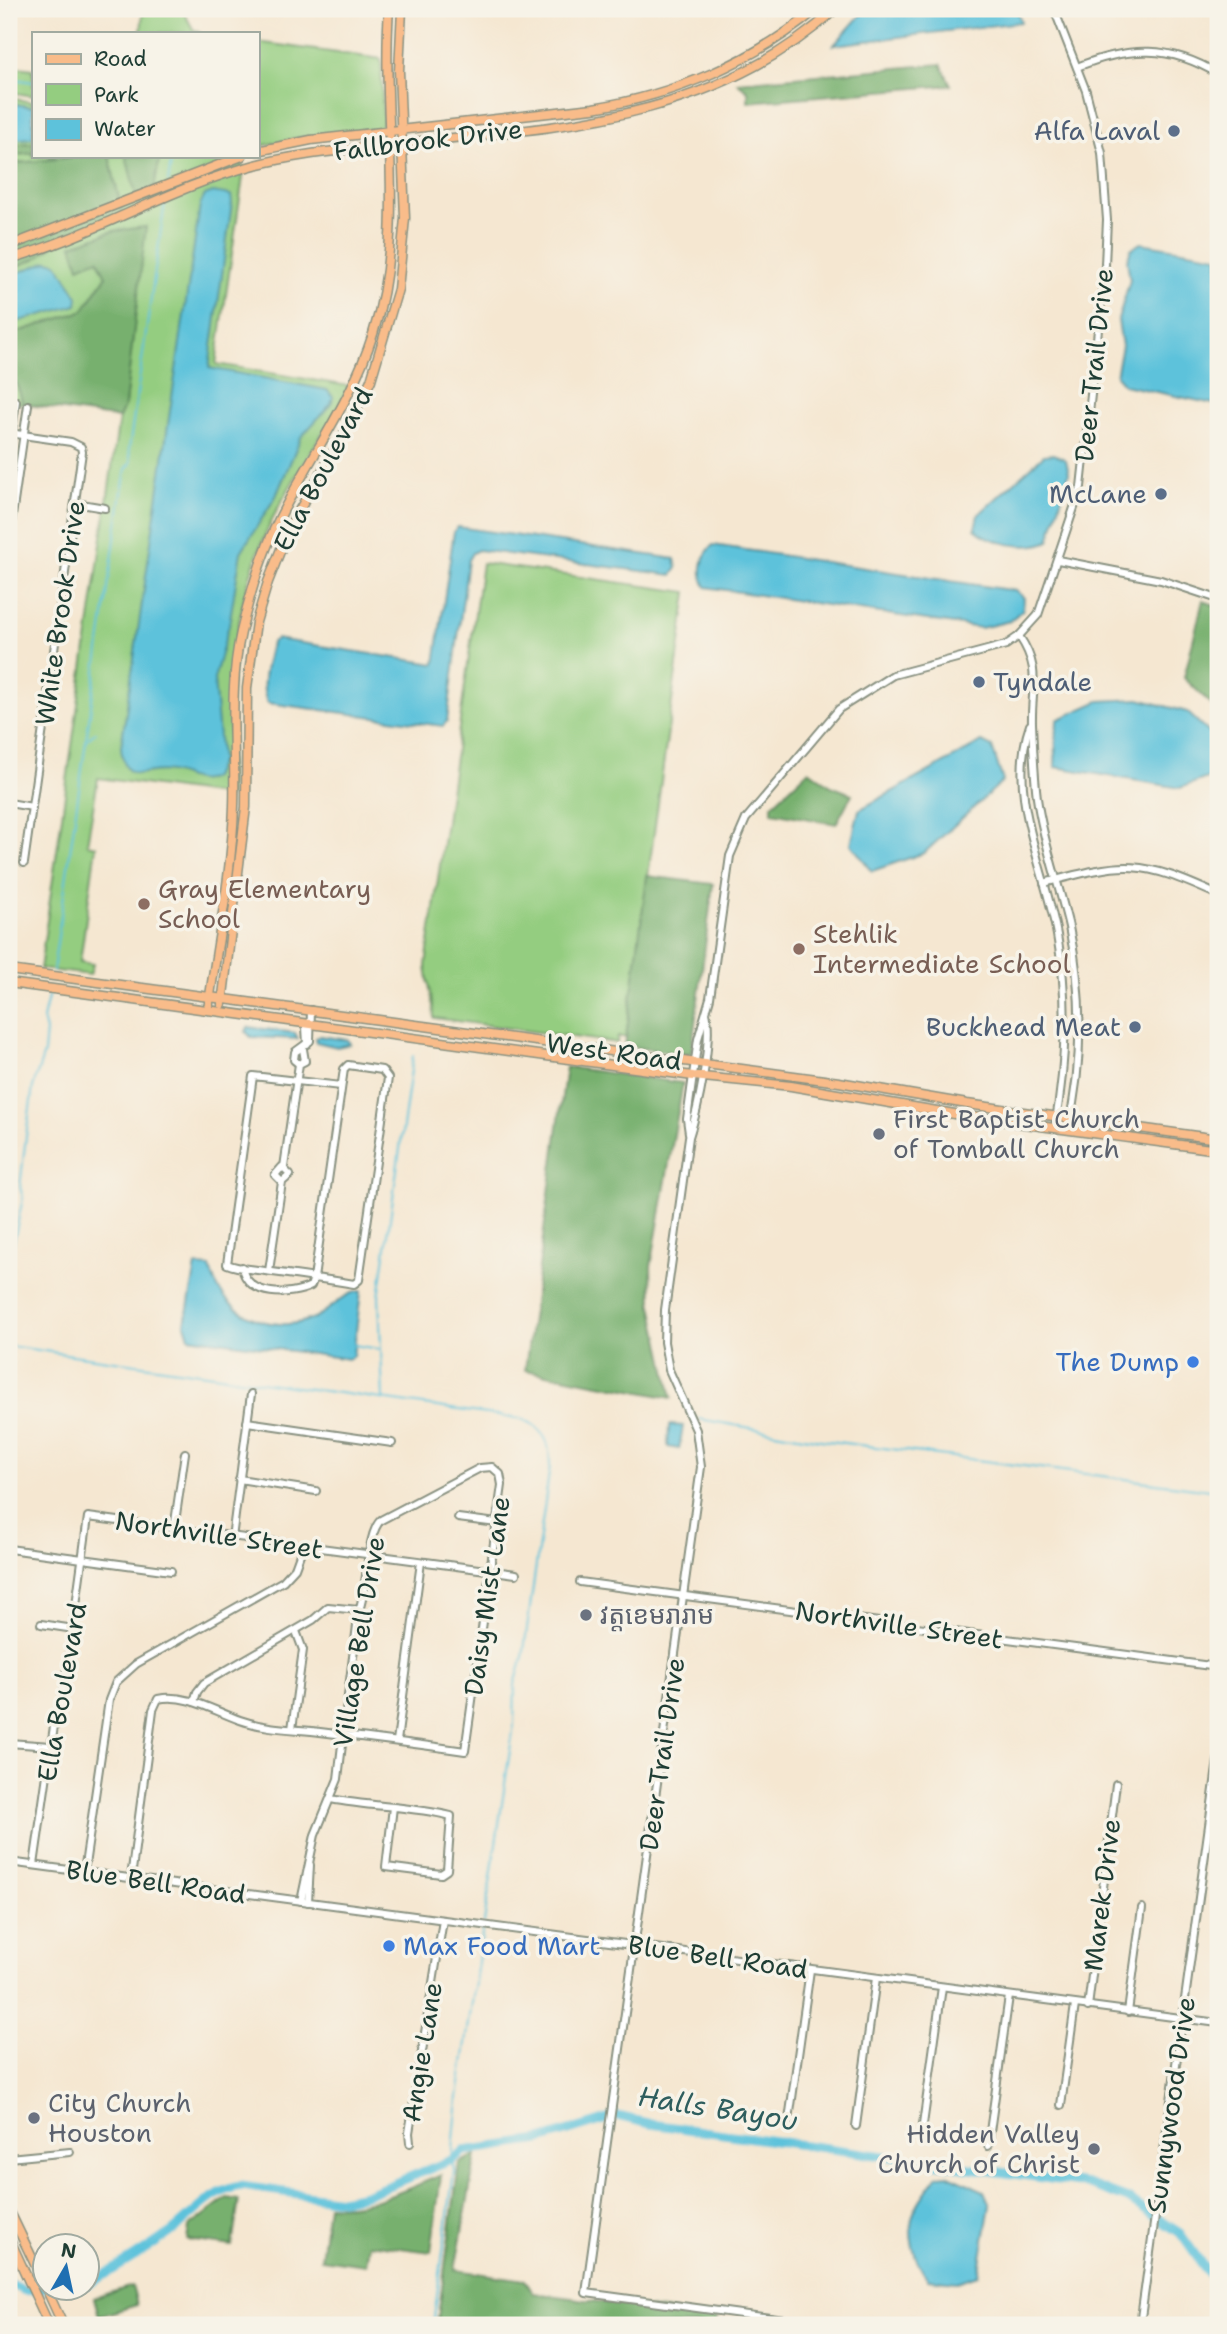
<svg xmlns="http://www.w3.org/2000/svg" width="1227" height="2334" font-family="'Shantell Sans','Noto Sans Khmer',sans-serif">
	<rect width="100%" height="100%" fill="#f7f3e8"/>
	<filter id="ink" filterUnits="userSpaceOnUse"><feTurbulence type="fractalNoise" baseFrequency=".0143" numOctaves="2"/><feDisplacementMap in="SourceGraphic" scale="14" xChannelSelector="R" yChannelSelector="G"/><feConvolveMatrix kernelMatrix="1 2 1 2 8 2 1 2 1" color-interpolation-filters="sRGB"/></filter>
	<filter id="wash" filterUnits="userSpaceOnUse"><feTurbulence type="fractalNoise" baseFrequency=".00686" numOctaves="4" result="noise"/><feDisplacementMap in="SourceGraphic" scale="28" xChannelSelector="R" yChannelSelector="G"/><feGaussianBlur stdDeviation="1.57" result="paint"/><feColorMatrix in="noise" values="0 0 0 0 0 0 0 0 0 0 0 0 0 0 0 0 0 1.4 0 .05"/><feComposite in="paint" operator="in"/></filter>
	<g filter="url(#wash)">
		<rect width="100%" height="100%" fill="#f5e7d1"/>
		<!-- green -->
		<g fill="#94cd80" stroke="#5a855a" stroke-width="2">
			<path d="M143 9H182L193 29 200 33H141Z"/>
			<path d="M257 42 381 59 383 122 379 129 302 137 257 147Z"/>
			<path d="M9 66 33 69V96L9 92Z"/>
			<path d="M9 98 33 102V143L9 145Z"/>
			<path d="M33 153V156H86L9 164V156Z"/>
			<path d="M109 156H242L243 177 216 364 349 386C326 432 295 473 272 520 229 607 228 701 230 796L98 778 87 844 96 846 80 962 93 964 90 975 40 969 119 418 125 405 145 227 98 259 106 276 83 311 9 335V270L37 258 70 234 122 215Z"/>
			<path d="M9 378 16 382 23 404 9 402Z"/>
			<path d="M482 563 687 592 626 1037H618L617 1043 434 1018C434 999 427 983 426 965Z"/>
		</g>
		<!-- forest -->
		<g fill="#77b06e" stroke="#4b7651" stroke-width="2">
			<path d="M941 64 951 85 748 102V91L737 82Z"/>
			<path d="M33 143V153L9 156V145Z"/>
			<path d="M86 156H109L123 215 70 233 37 258 9 270V164Z"/>
			<path d="M126 156H160L150 212H140Z"/>
			<path d="M146 227 125 405 119 418 23 404 16 382 9 378V335L83 311 106 277 98 259 79 267 72 245 113 231Z"/>
			<path d="M1203 600 1218 607V711L1184 678Z"/>
			<path d="M809 770 831 786 852 794 836 824 772 812V805Z"/>
			<path d="M647 876 713 884 691 1055 625 1046Z"/>
			<path d="M566 1067 683 1083 651 1266 652 1305 672 1398 525 1370Z"/>
			<path d="M476 2155 455 2270 525 2280 533 2293 717 2317 716 2325H437L459 2163Z"/>
			<path d="M441 2175 431 2252 369 2244 366 2265 321 2259 328 2205C367 2210 407 2189 441 2175Z"/>
			<path d="M227 2198 239 2200 232 2246 187 2240 189 2227Z"/>
			<path d="M132 2286 137 2305 99 2316 94 2298Z"/>
		</g>
		<!-- water -->
		<g fill="#5dc2db" stroke="#3e8088" stroke-width="2">
			<path d="M866 9H1017L1021 22 834 45Z"/>
			<path d="M9 103 33 107V138L9 140Z"/>
			<path d="M213 192 231 195 232 203 209 368 327 390 333 397 331 404 301 437 276 496 241 552 229 625 214 679 221 760 213 778C195 785 187 775 170 772 144 767 125 789 121 747L200 205 205 195Z"/>
			<path d="M1141 243 1218 256V405L1124 385 1116 376 1122 346 1118 320 1130 280 1127 260 1131 249Z"/>
			<path d="M48 261 57 263 78 297 77 305 9 324V276Z"/>
			<path d="M1054 454 1066 460 1069 473 1049 541C1028 551 992 544 975 529L978 515 1044 455Z"/>
			<path d="M458 527 675 559 677 568 672 575 478 550 472 553 468 560 447 721 443 726 268 703C258 689 268 659 271 643L276 639 435 664 454 531Z"/>
			<path d="M713 545 1016 591 1024 598 1023 609 1010 621 981 628 706 587C698 573 702 555 713 545Z"/>
			<path d="M1139 699 1187 712 1218 741V774L1180 788 1055 767 1057 720 1099 701Z"/>
			<path d="M982 742 992 747 1003 781 924 853 872 871 851 844 859 810Z"/>
			<path d="M248 1027 295 1033 298 1039 251 1037 246 1032Z"/>
			<path d="M319 1036 348 1040 350 1044 337 1047 316 1042 315 1038Z"/>
			<path d="M196 1266 210 1267C220 1313 271 1336 314 1318 331 1311 343 1292 361 1291L353 1356 349 1359 189 1337 185 1324Z"/>
			<path d="M669 1425 683 1426 679 1449 668 1447Z"/>
			<path d="M947 2174 984 2191 990 2205 978 2275 957 2282 928 2279C915 2263 906 2233 914 2212 919 2199 930 2186 938 2175Z"/>
		</g>
		<g fill="none" stroke-linecap="round" stroke-linejoin="round">
			<!-- stream -->
			<g stroke="#5dc2db" stroke-width="2">
				<path d="M9 78 33 82"/>
				<path d="M168 182 172 156"/>
				<path d="M89 738 96 732"/>
				<path d="M53 971 120 504 126 469 131 463 129 449 165 202"/>
				<path d="M9 1263 23 1198 20 1187 26 1136 33 1087 44 1053 46 1031 43 1019 49 993"/>
				<path d="M354 1345 379 1349"/>
				<path d="M9 1346 522 1419C545 1428 550 1443 550 1466L523 1657 515 1684 514 1724 484 1923"/>
				<path d="M383 1399 379 1297 413 1056"/>
				<path d="M699 1419 821 1440 1218 1491"/>
				<path d="M433 2325 454 2171 452 2160 458 2097 483 1928"/>
			</g>
			<!-- river -->
			<g stroke="#5dc2db" stroke-width="9">
				<path d="M9 2283 25 2291 46 2288"/>
				<path d="M88 2284C116 2269 143 2252 170 2233 193 2216 211 2190 241 2186L341 2200 365 2195 452 2160 464 2151 540 2140 617 2116 651 2124 1087 2184 1128 2199 1180 2233 1218 2287"/>
				<path d="M60 2288H79"/>
			</g>
		</g>
	</g>
	<g filter="url(#ink)">
		<g fill="none" stroke-linecap="round" stroke-linejoin="round">
			<defs>
				<g id="minor">
					<path d="M1077 67C1128 46 1171 45 1218 74"/>
					<path d="M9 433 71 442 81 447 82 452 24 863"/>
					<path d="M9 452 16 401"/>
					<path d="M75 503 105 508"/>
					<path d="M9 537 28 405"/>
					<path d="M1058 560 1161 580 1218 599"/>
					<path d="M1019 636C1042 670 1031 687 1032 723 1033 748 1034 773 1037 798 1043 842 1059 884 1069 927 1083 992 1083 1064 1068 1128"/>
					<path d="M1030 725C1006 793 1045 868 1057 935 1069 1000 1066 1062 1055 1127"/>
					<path d="M9 803 32 807"/>
					<path d="M1044 883C1127 861 1139 859 1218 895"/>
					<path d="M706 1013C713 1040 698 1110 689 1137L665 1310 664 1342 669 1370 696 1430 701 1467 586 2293 822 2325"/>
					<path d="M307 1044 306 1027 309 1025"/>
					<path d="M299 1064 294 1060 295 1052 310 1041 311 1010"/>
					<path d="M689 1133 687 1119 698 1039 710 998 730 856 746 819 839 709 893 675 1006 645 1019 636 1038 615 1081 487 1105 265 1107 220 1102 153 1086 91 1054 9"/>
					<path d="M284 1167 299 1064 305 1061 303 1049"/>
					<path d="M242 1267C247 1298 291 1296 311 1286L314 1278 344 1069 348 1065 382 1070 388 1078 359 1280 354 1284C324 1279 295 1275 265 1271 253 1269 238 1269 227 1264L253 1076 341 1086"/>
					<path d="M269 1271 282 1182 290 1175 282 1167 275 1175 282 1182"/>
					<path d="M247 1422 392 1443"/>
					<path d="M239 1479 316 1491"/>
					<path d="M458 1518 497 1523"/>
					<path d="M174 1529 185 1453"/>
					<path d="M232 1538 251 1394"/>
					<path d="M9 1549 171 1571"/>
					<path d="M580 1582 1218 1667"/>
					<path d="M41 1624 74 1629"/>
					<path d="M194 1702 197 1692 204 1683 313 1620 328 1607 359 1610"/>
					<path d="M292 1729 303 1650 296 1631"/>
					<path d="M397 1741 421 1562"/>
					<path d="M9 1743 51 1746"/>
					<path d="M331 1799C371 1807 412 1806 451 1816L447 1870 441 1874 386 1867 393 1807"/>
					<path d="M9 1862 1218 2023"/>
					<path d="M34 1865 55 1719 64 1693 88 1517 516 1574"/>
					<path d="M84 1872 109 1700 116 1682 136 1664 283 1581 295 1568 303 1546"/>
					<path d="M131 1878 153 1710 158 1699C186 1693 214 1711 240 1720 265 1729 294 1729 320 1732 369 1738 417 1744 465 1751L502 1485 500 1474 492 1467 480 1468 381 1520C366 1533 368 1588 359 1610L345 1719 338 1779 315 1835 301 1901"/>
					<path d="M308 1902 310 1865"/>
					<path d="M1088 2007 1116 1784"/>
					<path d="M1128 2012 1142 1908"/>
					<path d="M1061 2105 1075 2005"/>
					<path d="M856 2126 876 1978"/>
					<path d="M788 2127 810 1970"/>
					<path d="M922 2132 942 1987"/>
					<path d="M410 2143 409 2133 443 1920"/>
					<path d="M988 2146 1009 1996"/>
					<path d="M9 2158 70 2152"/>
					<path d="M1140 2325 1218 1760"/>
				</g>
				<g id="major">
					<path d="M257 151 311 140 593 108C675 95 753 62 817 9"/>
					<path d="M9 246 242 156"/>
					<path d="M9 259C93 236 170 187 255 165 294 155 335 151 375 146 542 127 704 128 836 9"/>
					<path d="M9 970 839 1082 967 1104 1218 1139"/>
					<path d="M9 983 693 1076 791 1086 966 1116 1218 1150"/>
					<path d="M222 1004 246 807 247 688 256 622 268 582 290 526 349 425 371 380 398 289 405 218 399 71 402 9"/>
					<path d="M208 1010C217 943 232 874 234 806 236 748 228 689 241 632 250 593 262 553 280 517 311 455 352 401 373 334 407 228 381 118 389 9"/>
					<path d="M9 2210 46 2287"/>
					<path d="M9 2238 49 2325"/>
					<path d="M46 2288 63 2325"/>
				</g>
			</defs>
			<!-- minor casing -->
			<use href="#minor" stroke="#8a9282" stroke-width="10"/>
			<!-- major casing -->
			<use href="#major" stroke="#8a9282" stroke-width="11"/>
			<!-- minor -->
			<use href="#minor" stroke="#fff" stroke-width="6"/>
			<!-- major -->
			<use href="#major" stroke="#f9bc8a" stroke-width="8"/>
		</g>
	</g>
	<!-- markers -->
	<g fill="#5c6f8a" stroke="#f7f3e8" stroke-width="2.5">
		<circle cx="1174" cy="131" r="7"/>
		<circle cx="1161" cy="494" r="7"/>
		<circle cx="979" cy="682" r="7"/>
		<circle cx="1135" cy="1027" r="7"/>
	</g>
	<g fill="#8d6e63" stroke="#f7f3e8" stroke-width="2.5">
		<circle cx="144" cy="904" r="7"/>
		<circle cx="799" cy="949" r="7"/>
	</g>
	<g fill="#6b7280" stroke="#f7f3e8" stroke-width="2.5">
		<circle cx="879" cy="1134" r="7"/>
		<circle cx="586" cy="1615" r="7"/>
		<circle cx="34" cy="2118" r="7"/>
		<circle cx="1094" cy="2149" r="7"/>
	</g>
	<g fill="#3f7fe0" stroke="#f7f3e8" stroke-width="2.5">
		<circle cx="1193" cy="1362" r="7"/>
		<circle cx="389" cy="1946" r="7"/>
	</g>
	<g text-anchor="middle" stroke-width="7" stroke-linejoin="round" paint-order="stroke">
		<!-- service labels -->
		<g font-size="26" fill="#4e5e75" stroke="#f7f3e8" text-anchor="end">
			<text x="1160" y="140">Alfa Laval</text>
			<text x="1147" y="503">McLane</text>
			<text x="993" y="691" text-anchor="start">Tyndale</text>
			<text x="1121" y="1036">Buckhead Meat</text>
		</g>
		<!-- street labels -->
		<g font-size="26" fill="#1f3d34" stroke="#f7f3e8">
			<text transform="translate(428 140) rotate(-7)" y="9">Fallbrook Drive</text>
			<text transform="translate(1094 365) rotate(-84)" y="9">Deer Trail Drive</text>
			<text transform="translate(323 469) rotate(-62)" y="9">Ella Boulevard</text>
			<text transform="translate(60 613) rotate(-82)" y="9">White Brook Drive</text>
			<text transform="translate(614 1052) rotate(8)" y="9">West Road</text>
			<text transform="translate(219 1535) rotate(8)" y="9">Northville Street</text>
			<text transform="translate(487 1596) rotate(-82)" y="9">Daisy Mist Lane</text>
			<text transform="translate(899 1625) rotate(8)" y="9">Northville Street</text>
			<text transform="translate(359 1642) rotate(-81)" y="9">Village Bell Drive</text>
			<text transform="translate(62 1692) rotate(-80)" y="9">Ella Boulevard</text>
			<text transform="translate(662 1754) rotate(-82)" y="9">Deer Trail Drive</text>
			<text transform="translate(156 1882) rotate(8)" y="9">Blue Bell Road</text>
			<text transform="translate(1102 1895) rotate(-83)" y="9">Marek Drive</text>
			<text transform="translate(718 1957) rotate(8)" y="9">Blue Bell Road</text>
			<text transform="translate(422 2052) rotate(-81)" y="9">Angie Lane</text>
			<text transform="translate(1171 2105) rotate(-82)" y="9">Sunnywood Drive</text>
		</g>
		<!-- education labels -->
		<g font-size="26" fill="#785e54" stroke="#f7f3e8" text-anchor="start">
			<text x="158" y="898">Gray Elementary<tspan x="158" dy="30">School</tspan></text>
			<text x="813" y="943">Stehlik<tspan x="813" dy="30">Intermediate School</tspan></text>
		</g>
		<!-- worship labels -->
		<g font-size="26" fill="#5b616d" stroke="#f7f3e8" text-anchor="start">
			<text x="893" y="1128">First Baptist Church<tspan x="893" dy="30">of Tomball Church</tspan></text>
			<text x="600" y="1624">វត្តខេមរារាម</text>
			<text x="48" y="2112">City Church<tspan x="48" dy="30">Houston</tspan></text>
			<text x="1080" y="2143" text-anchor="end">Hidden Valley<tspan x="1080" dy="30">Church of Christ</tspan></text>
		</g>
		<!-- shop labels -->
		<g font-size="26" fill="#366cbe" stroke="#f7f3e8" text-anchor="end">
			<text x="1179" y="1371">The Dump</text>
			<text x="403" y="1955" text-anchor="start">Max Food Mart</text>
		</g>
		<!-- water labels -->
		<g font-size="28" font-style="italic" fill="#2e5e5e" stroke="#f7f3e8">
			<text transform="translate(718 2108) rotate(9)" y="10">Halls Bayou</text>
		</g>
	</g>
	<!-- margin -->
	<rect width="1227" height="2334" fill="none" stroke="#f7f3e8" stroke-width="35"/>
	<!-- legend -->
	<rect x="32" y="32" width="228" height="126" fill="#f7f3e8" stroke="#a1aaa0" stroke-width="2"/>
	<rect x="46" y="54" width="35" height="10" fill="#f9bc8a" stroke="#a1aaa0" stroke-width="2"/>
	<text x="94" y="66" font-size="21" fill="#1f3d34">Road</text>
	<rect x="46" y="84" width="35" height="21" fill="#94cd80" stroke="#a1aaa0" stroke-width="2"/>
	<text x="94" y="102" font-size="21" fill="#1f3d34">Park</text>
	<rect x="46" y="119" width="35" height="21" fill="#5dc2db" stroke="#a1aaa0" stroke-width="2"/>
	<text x="94" y="136" font-size="21" fill="#1f3d34">Water</text>
	<!-- north arrow -->
	<g transform="translate(66 2267) rotate(9)"><circle r="33" fill="#f7f3e8" stroke="#a1aaa0" stroke-width="2"/>
	<path d="M0-5L12 26L0 18L-12 26Z" fill="#1f6fb2"/>
	<text y="-10" font-size="19" font-weight="bold" text-anchor="middle" fill="#1f3d34">N</text>
	</g>
</svg>
